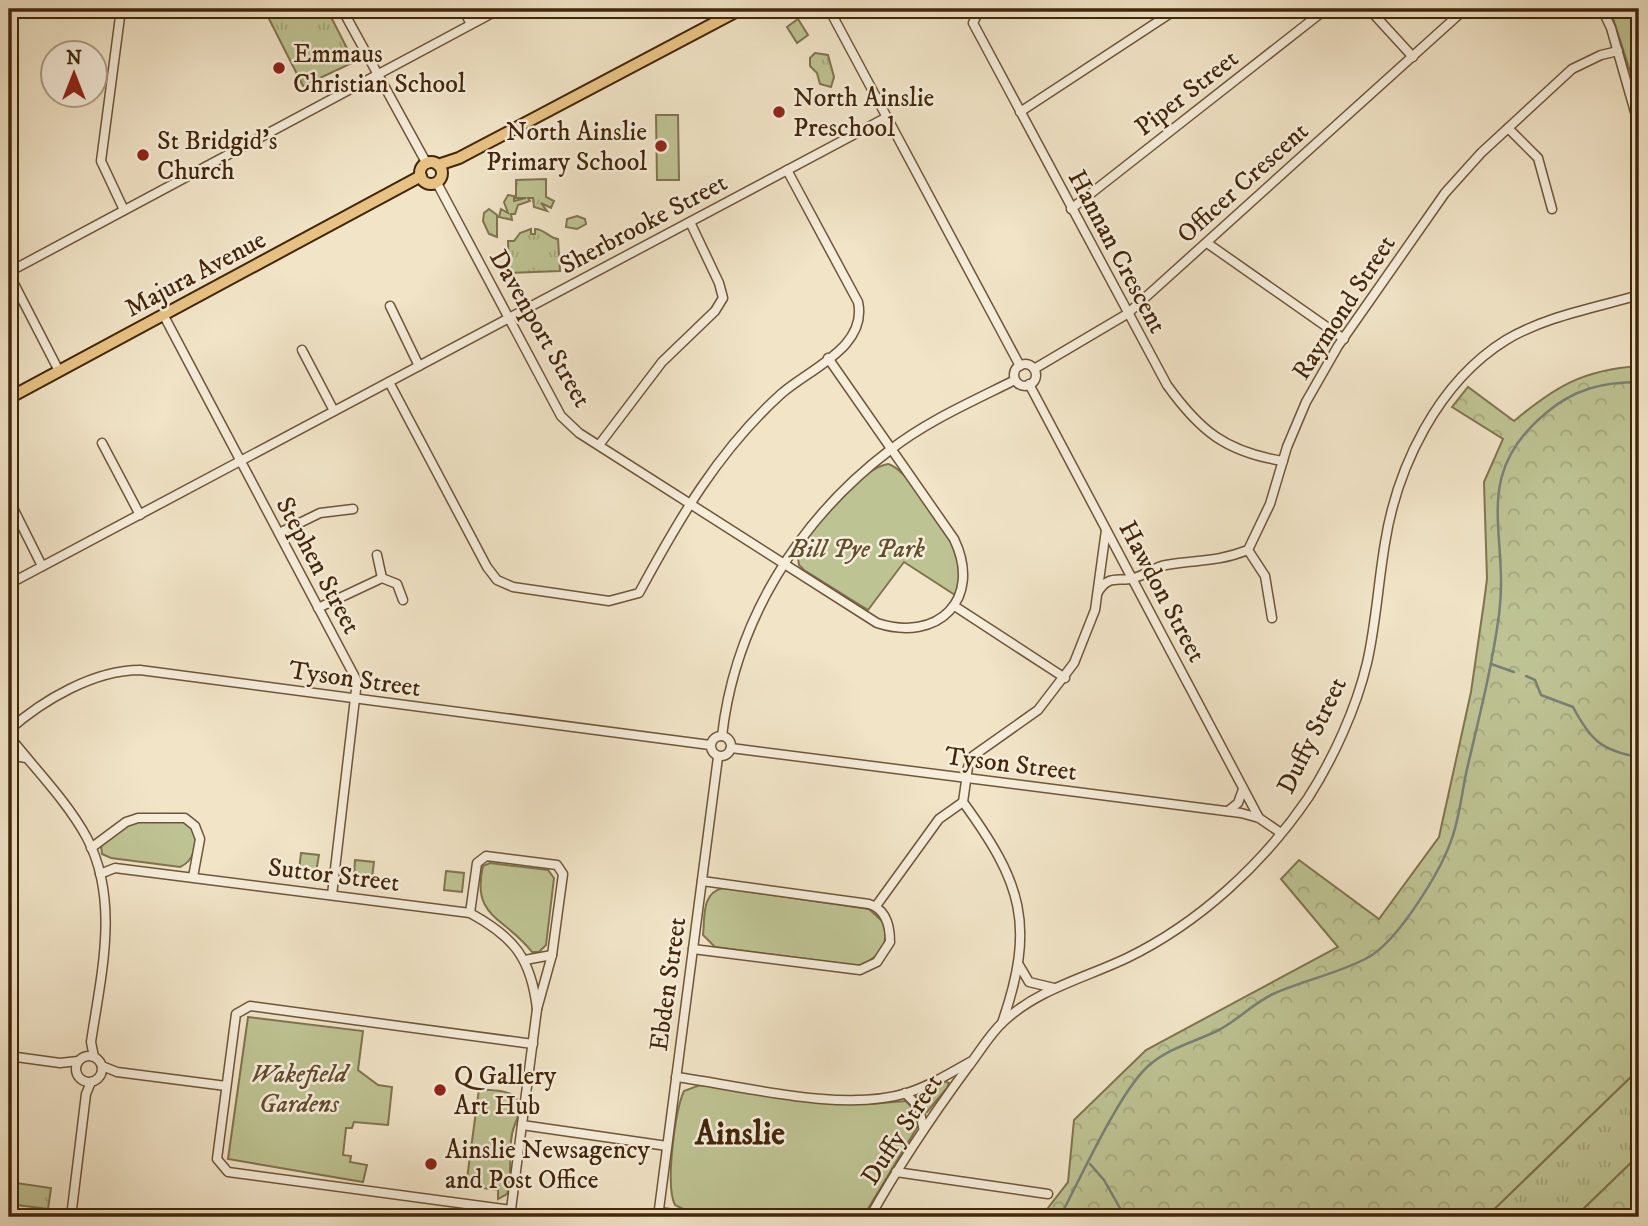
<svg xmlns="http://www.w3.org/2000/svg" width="1648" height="1226" font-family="'IM FELL DW Pica',serif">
	<defs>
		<pattern id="grass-tufts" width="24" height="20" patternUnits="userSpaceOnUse" patternTransform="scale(1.75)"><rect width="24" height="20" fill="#bec393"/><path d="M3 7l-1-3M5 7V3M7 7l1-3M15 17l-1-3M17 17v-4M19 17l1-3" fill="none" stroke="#a4a77d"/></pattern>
		<pattern id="forest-crowns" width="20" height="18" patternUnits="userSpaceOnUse" patternTransform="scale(1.75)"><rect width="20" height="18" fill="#bec393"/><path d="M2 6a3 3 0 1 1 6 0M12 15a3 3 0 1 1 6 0" fill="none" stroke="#a4a77d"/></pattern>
	</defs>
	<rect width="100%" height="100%" fill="#f1e4c7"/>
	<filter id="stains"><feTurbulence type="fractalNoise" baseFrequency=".00286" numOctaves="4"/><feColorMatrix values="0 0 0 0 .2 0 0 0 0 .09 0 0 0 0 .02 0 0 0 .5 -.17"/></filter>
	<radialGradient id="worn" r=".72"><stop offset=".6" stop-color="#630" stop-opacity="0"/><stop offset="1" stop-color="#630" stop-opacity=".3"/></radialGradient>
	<!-- grass -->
	<g fill="url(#grass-tufts)" stroke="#80744e" stroke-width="2">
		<path d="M264 9H327L354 62 303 86Z"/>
		<path d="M815 53 828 55 834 77 831 87 820 84 817 73 810 66V58Z"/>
		<path d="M546 179V197L554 201 551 208 541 203 547 211 534 207 533 198H528L530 201 518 205 515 214H511L512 220 499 217 501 209 508 213 504 202 508 195 514 196V201L526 198H516V180Z"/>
		<path d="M489 209 497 215V237L489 234 483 221 484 213Z"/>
		<path d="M577 216 585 219 586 224 577 229 566 227 567 219Z"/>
		<path d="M531 229V234H535V229C545 229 550 239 558 239L560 271 509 273 508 241H514L520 233Z"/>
		<path d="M1639 1069V1155L1575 1217H1486Z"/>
		<path d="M9 1182 51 1188 48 1209 9 1204Z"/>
	</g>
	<!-- forest -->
	<g fill="url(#forest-crowns)" stroke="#80744e" stroke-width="2">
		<path d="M1639 366V1069L1486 1217H1041L1068 1182 1074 1120 1146 1050 1338 947 1281 879 1299 860 1379 919 1439 837 1471 692 1484 602 1487 579 1484 482 1503 439 1452 407 1468 387 1514 421C1556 386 1583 370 1639 366Z"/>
		<path d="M1639 1155V1217H1575Z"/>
	</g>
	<!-- park -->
	<g fill="#bec393" stroke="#80744e" stroke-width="2">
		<path d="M1610 9H1639V99Z"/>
		<path d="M798 19 808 35 797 43 787 27Z"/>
		<path d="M656 115H678L679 180H657Z"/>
		<path d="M888 464C906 468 954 538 959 558 962 571 959 584 955 595L904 562 868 610 804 570 799 565 797 552C813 528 860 468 888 464Z"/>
		<path d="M139 819H185L195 827C197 842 196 860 180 867L111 858 102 854 101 845 126 823Z"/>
		<path d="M301 853 319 855 316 872 299 870Z"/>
		<path d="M355 860 374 862 372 878 354 877Z"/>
		<path d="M490 863 548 870 554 878 546 945 539 952H532C504 916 471 918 483 866Z"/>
		<path d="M446 871 464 873 462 892 444 890Z"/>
		<path d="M723 888 869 909 883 922C890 944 880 957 860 966L715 947 703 935C705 917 701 893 723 888Z"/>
		<path d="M248 1017 363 1031 358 1070 378 1085 392 1087 388 1125 354 1122 352 1128H346L343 1155 351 1156 350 1162 367 1165 363 1182 228 1159Z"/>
		<path d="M944 1081 949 1083 947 1088 927 1112 915 1095Z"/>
		<path d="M700 1085 836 1102 869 1104 906 1101 916 1112 918 1126 863 1217H741L683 1209 675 1205C665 1186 675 1111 684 1091Z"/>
		<path d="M479 1089C489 1091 509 1089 516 1098 522 1106 519 1115 515 1124 506 1146 514 1172 507 1194L498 1199V1190L466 1186Z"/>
	</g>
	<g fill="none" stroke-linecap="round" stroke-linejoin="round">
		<!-- stream -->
		<g stroke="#798076" stroke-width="2.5">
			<path d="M1491 664 1514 672"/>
			<path d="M1526 676 1535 680 1541 695 1573 707C1590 739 1601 751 1639 757"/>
			<path d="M1090 1164 1104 1180 1125 1217"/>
			<path d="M1060 1217C1080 1179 1118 1095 1147 1067 1166 1049 1194 1042 1217 1031 1237 1021 1252 1004 1273 994 1304 980 1337 974 1367 958 1398 942 1443 868 1453 835 1460 814 1462 791 1467 769 1479 718 1492 667 1499 615 1510 533 1469 477 1546 413 1574 389 1603 382 1639 382"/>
		</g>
		<defs>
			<g id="minor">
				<path d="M121 9 101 161 124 210"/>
				<path d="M342 9 427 164"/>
				<path d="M463 9 471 24"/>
				<path d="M829 9 1020 366"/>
				<path d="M980 9 973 23 1167 385C1200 431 1226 452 1283 461"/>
				<path d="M1369 9 1413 57"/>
				<path d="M1602 9 1611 28 1639 126"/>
				<path d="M9 15 10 9"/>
				<path d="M1020 112 1177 9"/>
				<path d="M1508 128 1538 158 1552 209"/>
				<path d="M437 183 561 416 579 433 877 623C938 643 983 599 954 539L828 358"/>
				<path d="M1071 209 1326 9"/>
				<path d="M1207 243 1344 339"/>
				<path d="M9 272 500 9"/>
				<path d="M9 274 59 371"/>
				<path d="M390 306 419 366"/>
				<path d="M164 316 357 681 332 895"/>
				<path d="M302 350 334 411"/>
				<circle cx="1025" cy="375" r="11"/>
				<path d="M1034 369 1127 314 1465 9"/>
				<path d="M389 382 487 567 497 580 513 587 609 601 639 593C679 519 718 451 781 394 809 369 868 347 858 302L787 170"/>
				<path d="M1029 384 1259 818"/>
				<path d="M102 443 140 515"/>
				<path d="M599 445 662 362 715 311 723 298 719 283 690 222"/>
				<path d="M9 500 42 566"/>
				<path d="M279 533 320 513 353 509"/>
				<path d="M1248 550 1265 576 1272 618"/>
				<path d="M377 555 382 578"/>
				<path d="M9 584 887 117"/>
				<path d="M1098 592C1108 576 1115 581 1130 579 1143 577 1154 567 1166 565 1199 559 1214 563 1248 550L1270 504 1287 447 1306 402 1338 346 1445 193 1481 153 1572 69 1601 55 1618 51"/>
				<path d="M956 607 1065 678"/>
				<path d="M318 608 382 578 397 584 403 600"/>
				<path d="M9 730C43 700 94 670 140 670L710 745"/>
				<circle cx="721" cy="746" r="10"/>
				<path d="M9 736C34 768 67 801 87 838 120 901 101 975 91 1042L94 1057"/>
				<path d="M722 736C735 621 799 519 890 450 927 421 973 401 1015 380"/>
				<path d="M731 748 1241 813 1259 818 1281 833"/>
				<path d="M9 755 26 758"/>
				<path d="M1228 811 1238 803 1243 789"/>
				<path d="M91 848 126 822 138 818H185L195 826 200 839 193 877"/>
				<path d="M100 874 115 868 470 913C514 937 531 958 537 1009"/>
				<path d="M876 906 939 819 963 802"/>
				<path d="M470 913 477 863 486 856 557 865 563 874 552 955 537 1009 510 1217"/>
				<path d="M693 949 860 970 877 962 890 942C890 926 886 909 869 904L702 881"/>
				<path d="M525 960 552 955"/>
				<path d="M1019 965 1029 982 1054 988"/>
				<path d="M1002 1023C1036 925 1022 883 963 802L968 767 973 756 1038 710 1074 663 1095 610 1106 530"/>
				<circle cx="89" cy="1069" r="13"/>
				<path d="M9 1056 60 1063 78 1061"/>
				<path d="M102 1066 117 1072 226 1086"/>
				<path d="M676 1077C744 1086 842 1113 907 1093 929 1086 949 1074 970 1062"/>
				<path d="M905 1093 919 1107 923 1127"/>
				<path d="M522 1125 667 1146"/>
				<path d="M896 1172 1048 1194"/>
				<path d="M511 1210 228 1172 217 1159 236 1014 250 1006 533 1044"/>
				<path d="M658 1212 699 1217"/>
				<path d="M71 1217 86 1094 91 1082"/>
				<path d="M658 1217 718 757"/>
				<path d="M870 1217C899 1165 932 1116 968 1067 979 1053 989 1035 1003 1022 1038 989 1085 978 1127 958 1199 923 1263 864 1308 798 1333 759 1356 709 1367 663 1376 624 1378 584 1385 543 1397 467 1438 382 1506 340 1546 316 1595 308 1639 295"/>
			</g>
			<g id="major">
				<circle cx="431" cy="173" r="11"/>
				<path d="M438 165 459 158 741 9"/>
				<path d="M9 398 421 176"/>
			</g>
		</defs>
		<!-- minor casing -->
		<use href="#minor" stroke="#6e5638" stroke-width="11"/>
		<!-- major casing -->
		<use href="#major" stroke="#422609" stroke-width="14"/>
		<!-- minor -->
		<use href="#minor" stroke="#f6eddb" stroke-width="8"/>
		<!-- major -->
		<use href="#major" stroke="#e8c284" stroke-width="10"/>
	</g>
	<!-- markers -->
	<g fill="#8f2418" stroke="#f6eddb" stroke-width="2.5">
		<circle cx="279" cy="68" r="7"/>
		<circle cx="779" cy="112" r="7"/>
		<circle cx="661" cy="146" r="7"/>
		<circle cx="143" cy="155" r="7"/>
		<circle cx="440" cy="1090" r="7"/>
		<circle cx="431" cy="1164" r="7"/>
	</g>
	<g text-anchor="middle" stroke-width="5" stroke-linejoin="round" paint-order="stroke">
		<!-- poi labels -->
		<g font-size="26" fill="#422609" stroke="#f6eddb" text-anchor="start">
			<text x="293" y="62">Emmaus<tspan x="293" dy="30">Christian School</tspan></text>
			<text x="793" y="106">North Ainslie<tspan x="793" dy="30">Preschool</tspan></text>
			<text x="647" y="140" text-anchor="end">North Ainslie<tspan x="647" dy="30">Primary School</tspan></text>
			<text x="157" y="149">St Bridgid's<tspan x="157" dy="30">Church</tspan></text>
			<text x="454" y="1084">Q Gallery<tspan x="454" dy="30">Art Hub</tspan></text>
			<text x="445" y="1158">Ainslie Newsagency<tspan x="445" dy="30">and Post Office</tspan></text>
		</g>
		<!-- street labels -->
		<g font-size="26" fill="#422609" stroke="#f6eddb">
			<text transform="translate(1186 92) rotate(-38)" y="9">Piper Street</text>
			<text transform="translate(1242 182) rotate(-42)" y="9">Officer Crescent</text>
			<text transform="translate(643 223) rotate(-28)" y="9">Sherbrooke Street</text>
			<text transform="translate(1118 251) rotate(62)" y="9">Hannan Crescent</text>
			<text transform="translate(195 273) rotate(-28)" y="9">Majura Avenue</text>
			<text transform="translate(1343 307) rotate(-57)" y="9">Raymond Street</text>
			<text transform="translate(541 328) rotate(60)" y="9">Davenport Street</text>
			<text transform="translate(319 565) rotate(62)" y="9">Stephen Street</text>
			<text transform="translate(1163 591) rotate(62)" y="9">Hawdon Street</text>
			<text transform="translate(355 678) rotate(8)" y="9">Tyson Street</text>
			<text transform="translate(1311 735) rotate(-64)" y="9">Duffy Street</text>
			<text transform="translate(1011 763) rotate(7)" y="9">Tyson Street</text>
			<text transform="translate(334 874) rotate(7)" y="9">Suttor Street</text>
			<text transform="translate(667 984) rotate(-82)" y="9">Ebden Street</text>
			<text transform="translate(901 1129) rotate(-57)" y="9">Duffy Street</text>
		</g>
		<!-- park labels -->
		<g font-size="26" font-style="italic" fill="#614d2c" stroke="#f6eddb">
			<text x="857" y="557">Bill Pye Park</text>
			<text x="299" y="1082">Wakefield<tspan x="299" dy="30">Gardens</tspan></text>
		</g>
		<!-- district labels -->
		<g font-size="33" font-weight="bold" fill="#422609" stroke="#f6eddb">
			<text x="740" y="1144">Ainslie</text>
		</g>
	</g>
	<!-- margin -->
	<rect width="1648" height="1226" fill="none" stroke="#f1e4c7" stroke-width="35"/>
	<rect x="10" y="10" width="1627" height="1205" fill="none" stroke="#422609" stroke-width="3.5"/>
	<rect x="18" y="18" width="1613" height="1191" fill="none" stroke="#422609" stroke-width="2"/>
	<!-- north arrow -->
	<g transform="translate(74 74)"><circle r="33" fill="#f6eddb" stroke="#ae9d87" stroke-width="2"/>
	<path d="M0-5L12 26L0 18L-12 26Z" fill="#8f2418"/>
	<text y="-10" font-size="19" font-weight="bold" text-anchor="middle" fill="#422609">N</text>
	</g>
	<rect width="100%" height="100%" filter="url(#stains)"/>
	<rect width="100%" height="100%" fill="url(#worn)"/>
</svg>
